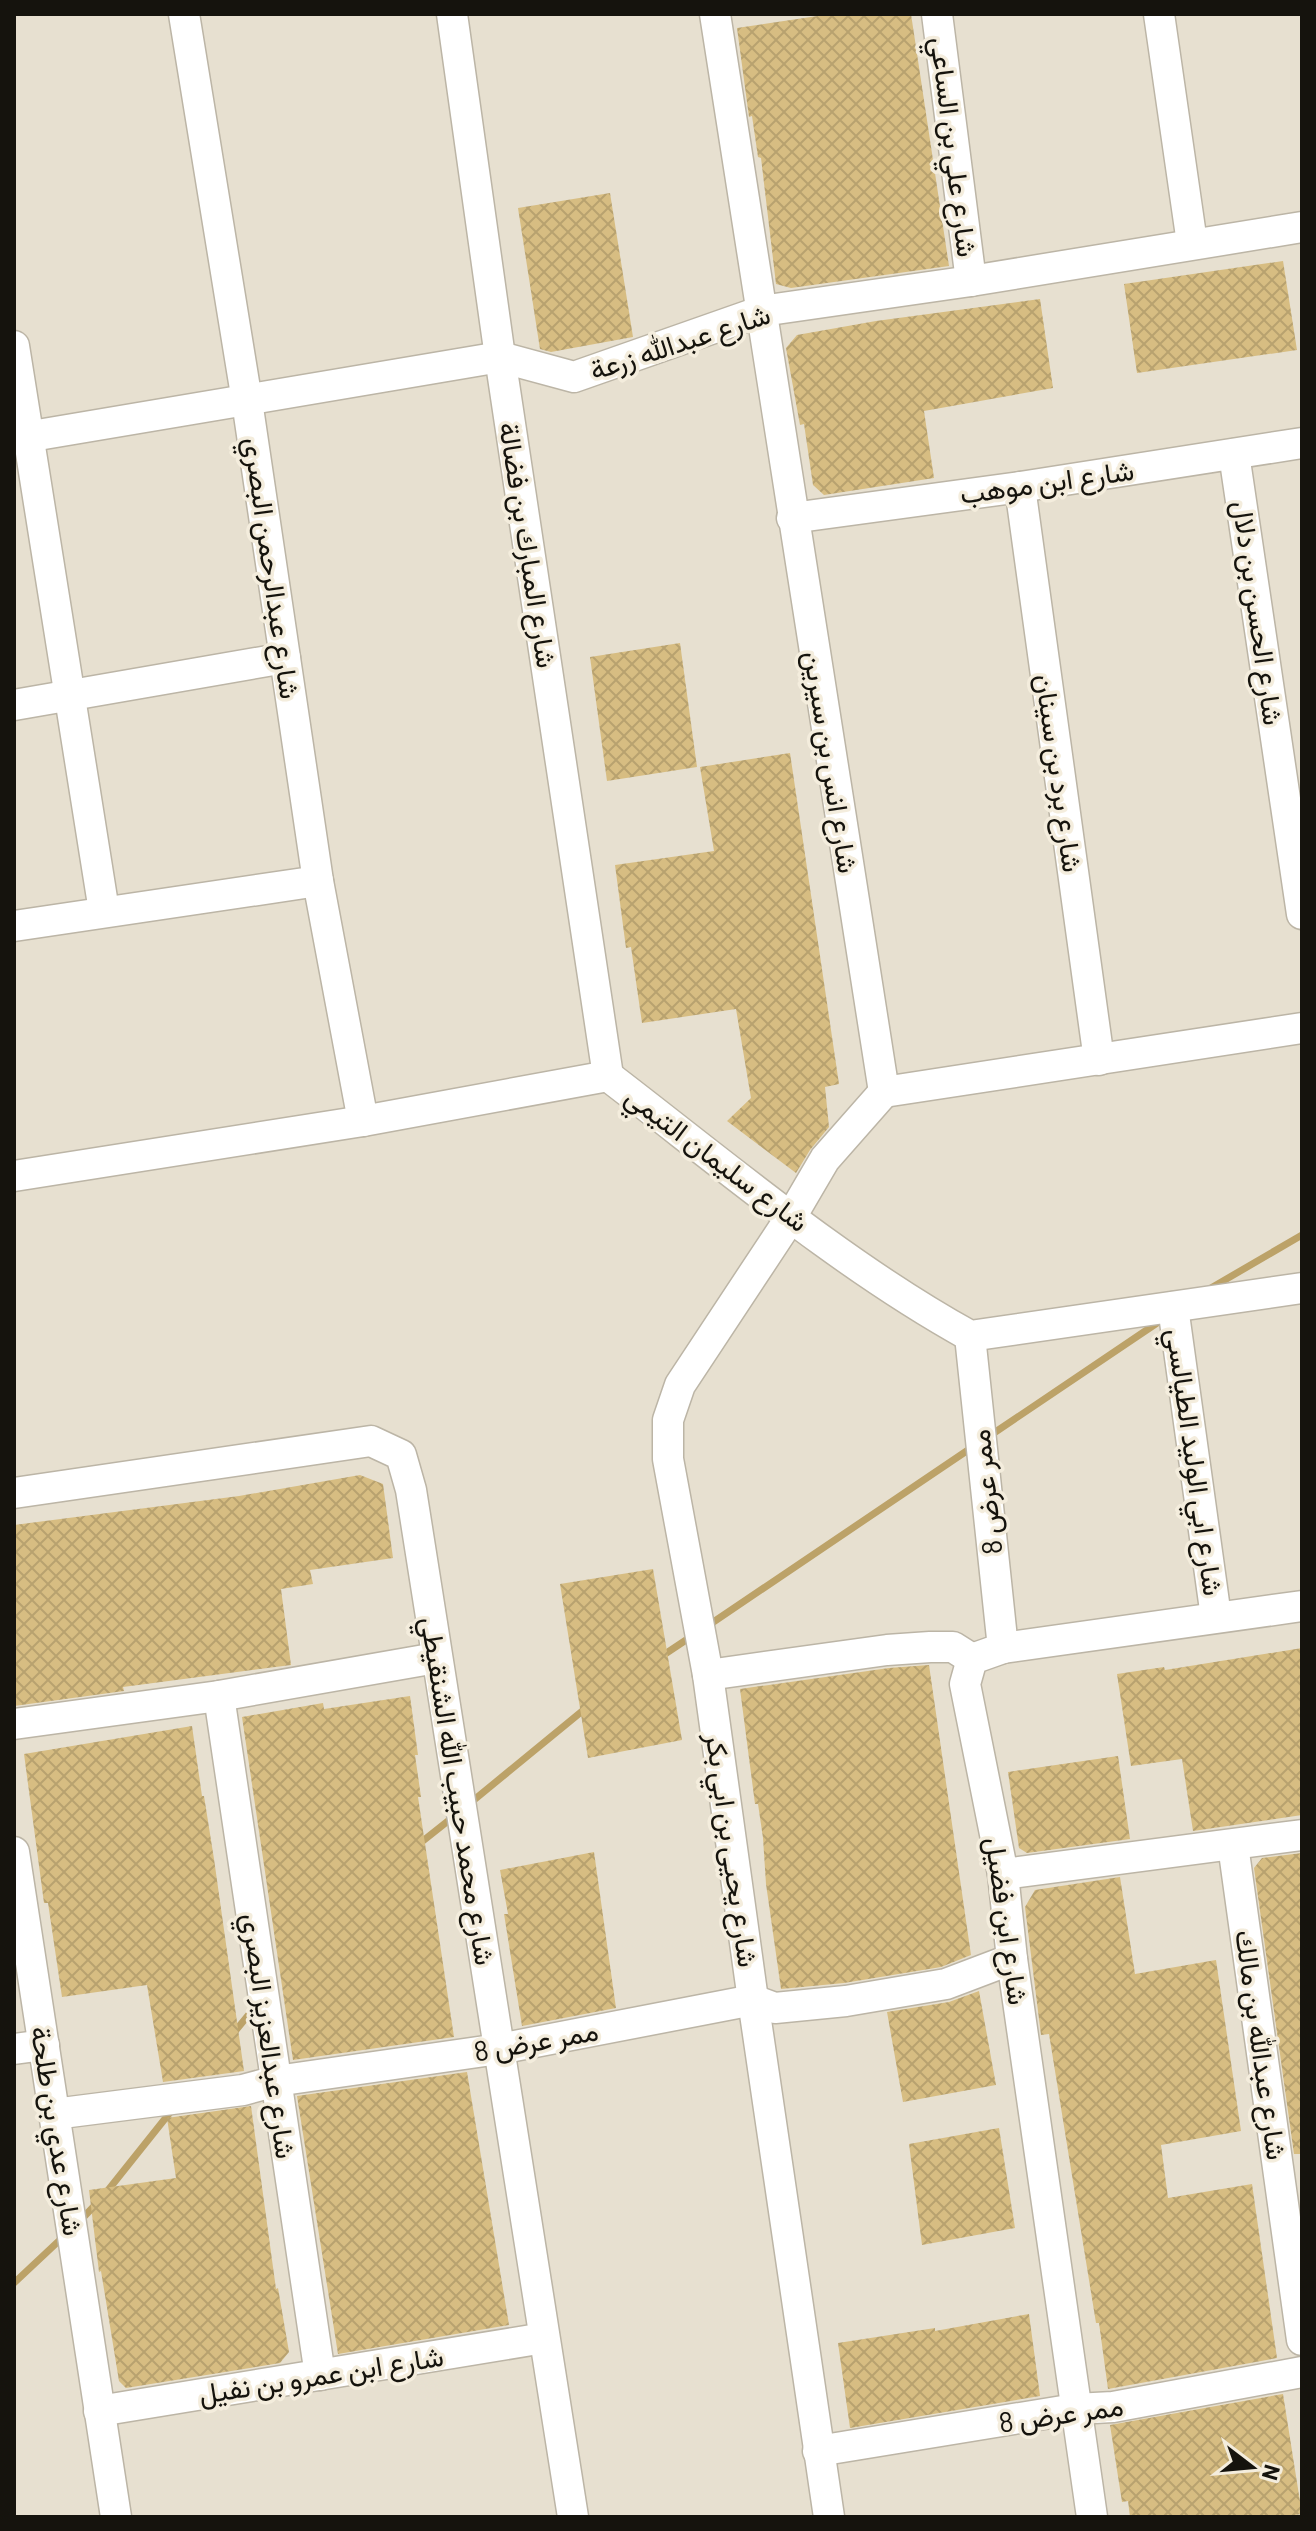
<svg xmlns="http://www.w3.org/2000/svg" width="1316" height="2531" font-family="Barlow,Vazirmatn,sans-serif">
	<defs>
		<pattern id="building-cross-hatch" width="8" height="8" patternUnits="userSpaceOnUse" patternTransform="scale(2)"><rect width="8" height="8" fill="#d7bd82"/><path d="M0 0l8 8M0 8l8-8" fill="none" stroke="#b8a26f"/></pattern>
	</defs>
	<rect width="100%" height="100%" fill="#e7e0d0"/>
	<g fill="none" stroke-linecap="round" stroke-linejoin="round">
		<!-- stream -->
		<g stroke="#bca268" stroke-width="7">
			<path d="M1211 1288 1302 1235"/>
			<path d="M988 1437 1163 1319"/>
			<path d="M706 1627 974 1446"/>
			<path d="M659 1658 692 1636"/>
			<path d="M469 1804 586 1708"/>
			<path d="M419 1844 453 1817"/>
			<path d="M232 2035 255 2007"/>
			<path d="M105 2194 172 2110"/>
			<path d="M78 2223 97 2203"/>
			<path d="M14 2283 63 2237"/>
		</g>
	</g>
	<!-- building -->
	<g fill="url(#building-cross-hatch)">
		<path d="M831 14H911L949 266 791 288 776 284 761 158 758 157 752 116 749 117 737 28Z"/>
		<path d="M610 193 633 337 551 352 540 349 518 208Z"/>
		<path d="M1283 261 1297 350 1137 373 1124 284Z"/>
		<path d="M1040 299 1053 388 924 411 934 478 824 495 813 485 804 424 800 425 786 348 797 335 876 321Z"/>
		<path d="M680 643 697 767 607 781 590 657Z"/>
		<path d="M790 753 839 1084 825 1087 829 1127 810 1150 796 1173 727 1121 751 1098 736 1009 642 1023 631 947 626 948 615 865 714 851 700 767Z"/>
		<path d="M360 1475 383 1484 393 1558 310 1570 313 1584 281 1589 291 1665 123 1687 124 1691 14 1706V1525L239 1496Z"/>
		<path d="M653 1569 682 1740 588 1758 560 1584Z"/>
		<path d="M1302 1648V1815L1193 1831 1182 1759 1131 1766 1117 1674 1164 1667 1165 1670Z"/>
		<path d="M929 1665 971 1955 941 1967 844 1983 781 1989 766 1884 763 1838 758 1804H755L740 1689 889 1668Z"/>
		<path d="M410 1696 418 1755H415L421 1797H418L454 2037 293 2060 242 1717 323 1703 324 1709Z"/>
		<path d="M192 1726 202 1796H204L214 1859 244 2071 163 2082 147 1985 62 1997 48 1903H44L24 1754Z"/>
		<path d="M1118 1756 1130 1839 1027 1853 1019 1848 1008 1772Z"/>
		<path d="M594 1852 616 2008 522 2026 504 1914H508L500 1870Z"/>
		<path d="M1302 1853V2154H1294L1254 1868 1262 1858Z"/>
		<path d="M1120 1877 1135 1974 1216 1960 1241 2131 1161 2145 1168 2198 1252 2184 1277 2358 1108 2389 1099 2323H1096L1049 2034 1041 2035 1025 1907 1035 1890Z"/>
		<path d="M979 1991 996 2085 903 2102 887 2012 949 2002Z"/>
		<path d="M467 2072 509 2325 338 2354 297 2096Z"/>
		<path d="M251 2106 276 2289 278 2288 289 2352 280 2363 126 2388 119 2381 101 2271 99 2272 89 2190 176 2178 167 2118Z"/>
		<path d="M999 2128 1015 2228 922 2245 909 2144Z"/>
		<path d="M1029 2314 1040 2396 850 2428 838 2343 935 2328V2331Z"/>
		<path d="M1283 2394 1302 2514 1282 2517H1130L1128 2501 1122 2502 1110 2425Z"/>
	</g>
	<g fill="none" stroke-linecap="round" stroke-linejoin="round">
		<defs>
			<g id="minor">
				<path d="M184 14 247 401 318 881 363 1121"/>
				<path d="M452 14 500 357 608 1076"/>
				<path d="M715 14 884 1092 1302 1028"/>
				<path d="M937 14 971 281"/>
				<path d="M1159 14 1192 243"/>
				<path d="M14 346 104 911"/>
				<path d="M14 439 500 357 574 377 762 311 971 281 1302 227"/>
				<path d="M1234 454 1302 914"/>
				<path d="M1020 487 1099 1060"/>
				<path d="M792 518 1020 487 1302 443"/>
				<path d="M14 705 285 658"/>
				<path d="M14 926 318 881"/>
				<path d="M14 1176 363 1121 608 1076C723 1164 843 1266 970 1336L1302 1288"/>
				<path d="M1173 1307 1216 1617"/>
				<path d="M970 1336 1003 1648"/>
				<path d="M14 1493 371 1441 401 1455 411 1490 573 2517"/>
				<path d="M708 1675 887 1650 930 1647H953L972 1659"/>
				<path d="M219 1696 320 2375"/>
				<path d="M14 1724 219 1696 436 1658"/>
				<path d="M1233 1845 1302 2340"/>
				<path d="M14 1852 116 2517"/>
				<path d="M1003 1874 1302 1835"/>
				<path d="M14 2049 44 2045"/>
				<path d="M54 2114 243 2090 276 2081 499 2049 753 2000 775 2008 846 2001 946 1984 1012 1959"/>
				<path d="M99 2411 544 2338"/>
				<path d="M818 2451 1075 2409 1113 2407 1302 2372"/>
				<path d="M829 2517 753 2000 708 1675 668 1459V1420L680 1385 791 1217 825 1159 884 1092"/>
				<path d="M1092 2517 1012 1959 1003 1874 965 1684 972 1659 1003 1648 1302 1606"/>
			</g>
		</defs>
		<!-- minor casing -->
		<use href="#minor" stroke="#bcb5a6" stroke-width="33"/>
		<!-- minor -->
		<use href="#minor" stroke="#fff" stroke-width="30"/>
	</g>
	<g text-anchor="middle" stroke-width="7" stroke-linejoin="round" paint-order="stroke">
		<!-- street labels -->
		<g font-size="28" fill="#15130d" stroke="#f4eddd">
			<text transform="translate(954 147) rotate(83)" y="10">شارع علي بن الساعي</text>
			<text transform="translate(680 342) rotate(-18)" y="10">شارع عبدالله زرعة</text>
			<text transform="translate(1047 482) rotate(-8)" y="10">شارع ابن موهب</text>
			<text transform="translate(528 545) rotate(81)" y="10">شارع المبارك بن فضالة</text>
			<text transform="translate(272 568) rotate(82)" y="10">شارع عبدالرحمن البصري</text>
			<text transform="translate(1258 613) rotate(82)" y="10">شارع الحسن بن دلال</text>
			<text transform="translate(831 762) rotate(81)" y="10">شارع انس بن سيرين</text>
			<text transform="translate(1059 773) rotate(82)" y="10">شارع برد بن سينان</text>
			<text transform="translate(717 1159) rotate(37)" y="10">شارع سليمان التيمي</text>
			<text transform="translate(1195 1462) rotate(82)" y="10">شارع ابي الوليد الطيالسي</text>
			<text transform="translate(986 1492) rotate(-96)" y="10">ممر عرض 8</text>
			<text transform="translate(458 1791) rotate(81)" y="10">شارع محمد حبيب الله الشنقيطي</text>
			<text transform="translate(732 1850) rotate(82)" y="10">شارع يحيى بن ابي بكر</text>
			<text transform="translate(1007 1921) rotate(82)" y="10">شارع ابن فضيل</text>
			<text transform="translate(269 2036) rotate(82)" y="10">شارع عبدالعزيز البصري</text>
			<text transform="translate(536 2041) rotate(-10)" y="10">ممر عرض 8</text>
			<text transform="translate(1261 2045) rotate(82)" y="10">شارع عبدالله بن مالك</text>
			<text transform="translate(57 2131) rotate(81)" y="10">شارع عدي بن طلحة</text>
			<text transform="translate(321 2375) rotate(-9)" y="10">شارع ابن عمرو بن نفيل</text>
			<text transform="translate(1061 2414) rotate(-8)" y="10">ممر عرض 8</text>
		</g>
	</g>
	<!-- border -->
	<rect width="1316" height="2531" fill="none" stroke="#15130d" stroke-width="32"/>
	<!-- north arrow -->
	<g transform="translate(1252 2467) rotate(106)" stroke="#f4eddd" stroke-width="6" paint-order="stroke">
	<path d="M0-6L14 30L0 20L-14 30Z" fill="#15130d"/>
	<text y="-12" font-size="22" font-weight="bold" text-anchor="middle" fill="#15130d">N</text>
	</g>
</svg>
